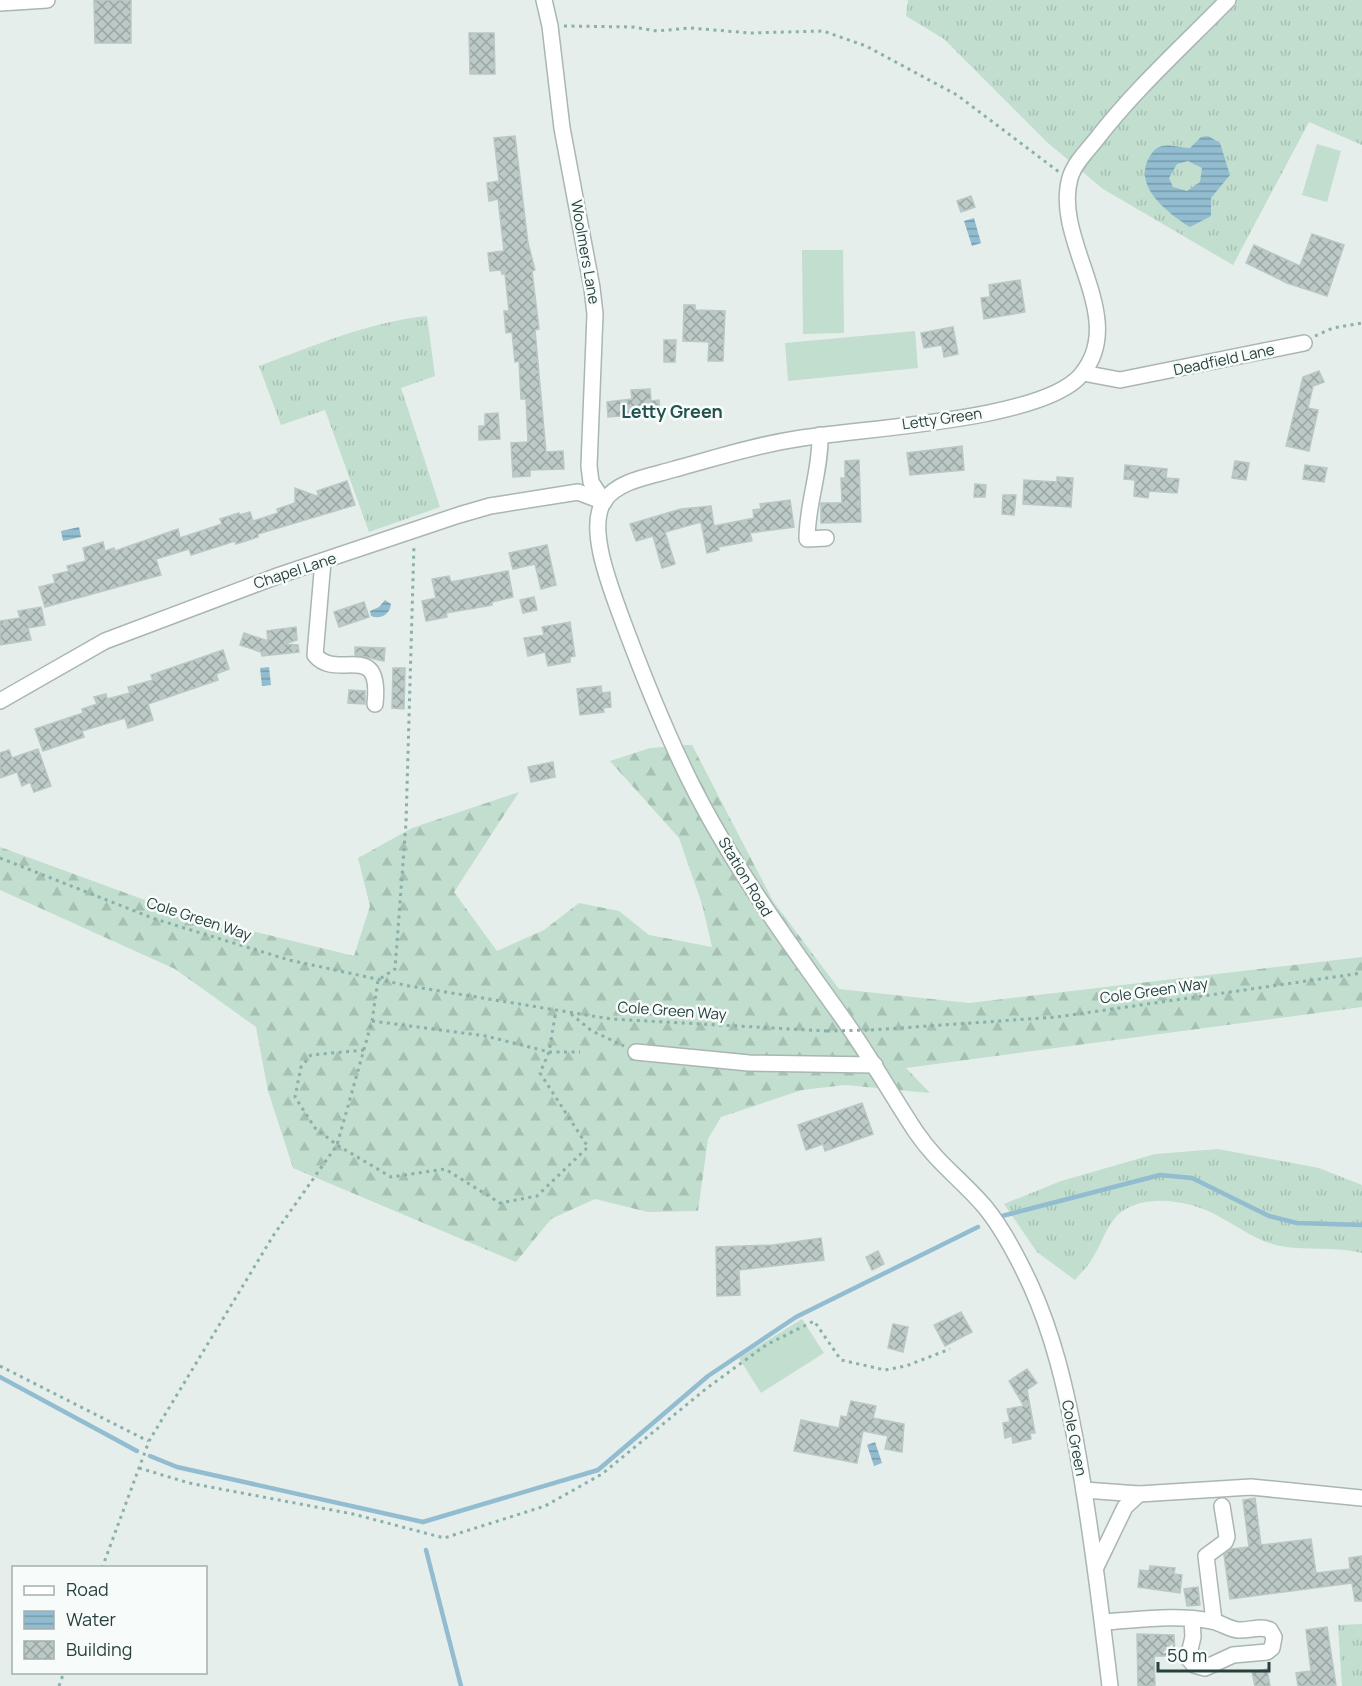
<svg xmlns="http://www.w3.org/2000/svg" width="1362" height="1686" font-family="Manrope,sans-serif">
	<defs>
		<pattern id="grass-tufts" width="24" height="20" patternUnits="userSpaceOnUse" patternTransform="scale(1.5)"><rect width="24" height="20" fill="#c1dece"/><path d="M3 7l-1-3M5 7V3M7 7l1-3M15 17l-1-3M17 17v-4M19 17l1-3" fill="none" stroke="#a6c0b2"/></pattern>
		<pattern id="forest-firs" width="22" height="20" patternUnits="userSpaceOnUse" patternTransform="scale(1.5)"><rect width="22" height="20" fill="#c1dece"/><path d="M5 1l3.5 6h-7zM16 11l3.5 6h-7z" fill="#a6c0b2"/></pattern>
		<pattern id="water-rules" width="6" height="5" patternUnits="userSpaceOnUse" patternTransform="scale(1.5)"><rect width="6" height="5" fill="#92bcd0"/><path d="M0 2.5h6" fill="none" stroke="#779aaa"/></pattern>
		<pattern id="building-cross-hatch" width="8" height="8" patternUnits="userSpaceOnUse" patternTransform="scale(1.5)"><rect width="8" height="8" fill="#bcc9c6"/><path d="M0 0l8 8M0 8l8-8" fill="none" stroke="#99a5a2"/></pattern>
	</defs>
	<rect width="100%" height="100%" fill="#e6eeec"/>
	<!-- grass -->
	<g fill="url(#grass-tufts)">
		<path d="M908 0H1362V145L1309 122 1233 265 1103 189 1048 143 944 39 906 16Z"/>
		<path d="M427 316 435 376 401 388 440 507 369 532 325 410 281 425 259 366C314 346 368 322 427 316Z"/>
		<path d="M1218 1149 1319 1168 1362 1185V1253C1335 1246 1307 1251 1280 1246 1256 1241 1239 1227 1218 1216 1191 1201 1148 1193 1121 1212 1107 1223 1102 1244 1092 1259 1088 1267 1080 1273 1075 1280L1037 1252 1004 1204 1061 1181 1155 1154Z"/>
		<path d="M1362 1624V1686H1342L1338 1625Z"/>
	</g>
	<!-- forest -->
	<path fill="url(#forest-firs)" d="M692 745 773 901 839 989 969 1003 1362 957V1007L906 1068 930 1093 845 1085 802 1090 721 1117 708 1139 698 1211 648 1212 595 1199 551 1219 516 1262 293 1168 268 1091 256 1027 175 969 0 890V847L186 915 354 956 370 906 358 858 412 828 519 792 454 892 497 951 544 930 579 903 619 911 649 935 712 947 702 904 679 838 610 761 650 748Z"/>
	<!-- pitch -->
	<g fill="#c1dece">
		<path d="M1317 144 1341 151 1327 202 1302 195Z"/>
		<path d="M802 250H843L844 333 803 334Z"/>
		<path d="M915 331 918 368 788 381 785 343Z"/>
		<path d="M802 1319 824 1353 761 1393 739 1358Z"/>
	</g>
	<!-- water -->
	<g fill="url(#water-rules)" fill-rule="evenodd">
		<path d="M1208 136 1220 143 1230 175 1211 198V216L1190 227C1169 214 1136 189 1147 162 1150 155 1154 148 1162 146 1170 144 1182 148 1190 148L1201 137ZM1188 161 1202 168 1200 182 1187 191 1173 187 1169 178 1177 164Z"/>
		<path d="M974 218 981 243 972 246 964 221Z"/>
		<path d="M79 527 81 537 63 541 61 531Z"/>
		<path d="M385 600 391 604C390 614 381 620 371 616L370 611 379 607Z"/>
		<path d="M269 667 271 685 262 686 260 668Z"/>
		<path d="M875 1442 882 1463 874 1466 867 1445Z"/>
	</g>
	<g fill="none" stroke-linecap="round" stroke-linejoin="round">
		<!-- stream -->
		<g stroke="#92bcd0" stroke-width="4.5">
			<path d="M998 1217 1160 1175 1192 1178 1269 1216 1297 1223 1362 1225"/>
			<path d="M0 1377 137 1451"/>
			<path d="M150 1456 177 1467 423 1522"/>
			<path d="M423 1522 598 1470 708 1376 796 1317 978 1227"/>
			<path d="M426 1550 461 1686"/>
		</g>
	</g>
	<!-- building -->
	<g fill="url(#building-cross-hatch)" stroke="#b9c8c4" stroke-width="1.5">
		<path d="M94 0H131V43H95Z"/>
		<path d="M469 33H494L495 74H470Z"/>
		<path d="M515 136 528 243 535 270 532 271 539 329 535 330 546 452 563 451 564 469 530 470V476L513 477 511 443 528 442 526 399H521L519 361 515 362 512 332 506 333 504 311H509L505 274H502L501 270 490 271 488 253 504 251 498 199 489 201 487 183 499 181 494 138Z"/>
		<path d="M971 196 975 207 961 212 957 201Z"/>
		<path d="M1312 234 1344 245 1327 296 1287 283 1246 263 1254 245 1300 266Z"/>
		<path d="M1020 280 1025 312 984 319 981 298 990 297 989 285Z"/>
		<path d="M684 305H695V310L725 311 723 361H708L709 342 683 341Z"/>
		<path d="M953 327 958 354 944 357 942 345 924 348 921 333Z"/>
		<path d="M664 340H676L675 362H664Z"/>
		<path d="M1319 371 1324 382 1313 386 1308 408 1318 410 1309 451 1286 446 1303 377Z"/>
		<path d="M650 389 651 401 659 400 660 413 608 417 607 402 632 399 631 390Z"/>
		<path d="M498 413 500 439 479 440V426H485V414Z"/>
		<path d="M962 446 964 470 910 475 907 453Z"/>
		<path d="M859 460 861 522 821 523V503H842L841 478H845V461Z"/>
		<path d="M1235 461 1249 463 1246 480 1232 478Z"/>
		<path d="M1125 465 1167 469 1166 478 1179 479 1177 493 1149 491 1148 498 1134 496 1135 480 1124 479Z"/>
		<path d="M1305 465 1327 468 1324 482 1303 479Z"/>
		<path d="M1057 477 1073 478 1071 507 1023 504 1024 480 1057 482Z"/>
		<path d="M347 481 355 505 258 534V537L236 544 235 541 191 555 189 549 156 559 161 575 45 607 39 587 55 583 53 575 69 571 67 566 86 561 83 548 103 542 105 551 114 548 115 551 178 529 180 538 222 524 220 519 239 513 240 515 250 512 253 521 278 513 277 509 295 503V488L319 497 317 491Z"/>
		<path d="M975 484 986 485 985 497H974Z"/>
		<path d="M1003 495H1016L1014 515 1002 514Z"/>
		<path d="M790 500 794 527 750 533 752 541 718 547 719 550 707 553 701 522 665 532 675 564 662 568 653 536 636 541 630 524 681 509 711 506 714 526 754 518 753 510 761 509 760 504Z"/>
		<path d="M547 545 556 585 541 589 535 564 513 569 509 553Z"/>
		<path d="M508 571 513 597 492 602V605L446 613 447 617 426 621 422 601 436 598 432 579 449 576 451 582Z"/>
		<path d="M534 597 537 610 523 613 520 600Z"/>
		<path d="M364 602 369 617 339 627 334 612Z"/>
		<path d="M41 607 45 625 28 628 31 640 0 645V621L20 618 18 611Z"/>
		<path d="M570 622 575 656 570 657V662L548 666 545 652 528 656 524 638 544 635 542 627Z"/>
		<path d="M296 627 297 640 284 644 298 645 299 652 262 656 261 652 240 645 244 633 268 641 267 631Z"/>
		<path d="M355 647 385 648 384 661 355 655Z"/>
		<path d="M223 650 229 669 216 674 218 680 148 704 153 720 128 728 125 718 82 731 84 737 43 751 35 729 83 713 82 709 97 704 94 697 106 694 107 699 130 693 128 687 153 680 151 675Z"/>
		<path d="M393 668H405L404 709 392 708Z"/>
		<path d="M601 686 602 693 610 692 611 707 603 708 604 712 580 715 577 689Z"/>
		<path d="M349 690 365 691V704L348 703Z"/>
		<path d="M38 749 51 786 34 792 30 782 22 786 17 772 0 778V753L9 750 12 758Z"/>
		<path d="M553 762 555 777 531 782 528 767Z"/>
		<path d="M862 1103 873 1134 825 1151 823 1144 806 1150 798 1125Z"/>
		<path d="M821 1238 824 1260 739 1270 740 1295 717 1296 716 1247 773 1245Z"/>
		<path d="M878 1251 884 1264 872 1270 866 1257Z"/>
		<path d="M961 1312 972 1332 945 1346 934 1325Z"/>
		<path d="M893 1324 908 1327 903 1352 888 1348Z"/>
		<path d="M1027 1369 1037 1383 1027 1390 1035 1433H1030L1031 1439 1013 1443 1012 1436 1005 1438 1003 1423 1010 1422 1007 1409 1024 1406 1009 1381Z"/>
		<path d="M851 1401 876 1406 873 1418 904 1424 902 1452 885 1449 888 1436 863 1431 857 1463 794 1451 801 1420 839 1428 841 1416 847 1417Z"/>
		<path d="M1255 1498 1261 1545 1311 1539 1316 1573 1350 1569 1349 1558 1362 1556V1601H1355L1352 1583 1230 1599 1224 1555 1231 1549 1249 1547 1243 1500Z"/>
		<path d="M1150 1566 1175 1568 1174 1574 1182 1575 1180 1593 1138 1587 1140 1570 1149 1571Z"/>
		<path d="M1198 1587 1200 1605 1187 1606 1184 1589Z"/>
		<path d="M1327 1627 1336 1685 1298 1686 1296 1673 1311 1671 1306 1630Z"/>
		<path d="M1137 1634 1174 1635 1175 1656H1154L1155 1686H1138Z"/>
		<path d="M1267 1669 1270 1686H1255L1252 1672Z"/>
	</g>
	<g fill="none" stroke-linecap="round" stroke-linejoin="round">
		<defs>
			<g id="minor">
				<path d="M544 0 550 26 562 128 592 288 595 314 589 466 591 482 604 502"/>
				<path d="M0 3 47 0"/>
				<path d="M1083 373 1120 380 1304 343"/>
				<path d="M820 435C821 470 807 503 807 539L826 538"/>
				<path d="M323 561 315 655C337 682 382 638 375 704"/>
				<path d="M0 701 105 641 280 575 459 515 490 506 578 492 604 502"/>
				<path d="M636 1052 749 1063 875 1065"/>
				<path d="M1084 1490 1139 1494 1251 1487 1362 1498"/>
				<path d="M1096 1567 1125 1507 1139 1494"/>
				<path d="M1214 1621 1206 1556 1225 1542 1227 1537 1222 1506"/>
				<path d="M1103 1622C1138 1620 1175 1614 1211 1621 1220 1622 1228 1629 1238 1630 1249 1631 1260 1625 1270 1630L1274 1637 1272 1648 1267 1652 1233 1655 1205 1668 1194 1665 1188 1658 1193 1637 1192 1619"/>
				<path d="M1110 1686C1100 1603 1090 1521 1075 1438 1065 1385 1053 1335 1031 1286 1019 1260 1003 1229 985 1207 962 1180 937 1163 916 1132 891 1094 869 1055 842 1017 787 940 731 864 689 779 662 724 640 668 619 611 609 583 587 527 604 501 618 480 652 476 675 469 715 458 756 445 796 439 860 428 1042 421 1081 375 1130 318 1052 241 1070 178 1074 164 1086 152 1095 141 1134 90 1183 46 1228 0"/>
			</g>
		</defs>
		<!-- minor casing -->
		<use href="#minor" stroke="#a9b6b4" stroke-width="18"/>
		<!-- path -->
		<g stroke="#89b0ab" stroke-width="3" stroke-dasharray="3 4.5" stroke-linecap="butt">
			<path d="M564 26 633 27 657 31 690 28 750 33 823 31 866 46 957 95 1059 172"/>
			<path d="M1315 336 1333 328 1362 323"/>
			<path d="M0 858 155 919 289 960 409 986 611 1019 827 1031"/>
			<path d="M571 1014 592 1031 624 1046"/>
			<path d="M372 1021 486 1036 549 1052H580"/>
			<path d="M871 1030 1057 1017 1362 973"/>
			<path d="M364 1050 311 1055 301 1067 295 1097 315 1128 337 1145 391 1177 445 1169 500 1203 537 1196 588 1147 540 1073 549 1052 556 1010"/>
			<path d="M0 1366 148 1441"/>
			<path d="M139 1468 189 1483 353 1514 444 1538 545 1506 602 1474 707 1388 766 1345 814 1321 841 1360 885 1370 906 1366 950 1349"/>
			<path d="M102 1568 149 1441 273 1236 337 1145 372 1021 378 980 395 969 406 823 414 544"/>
			<path d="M59 1686 64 1672"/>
		</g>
		<!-- minor -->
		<use href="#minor" stroke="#fff" stroke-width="15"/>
		<!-- path-bridge -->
		<path stroke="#89b0ab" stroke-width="3" stroke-dasharray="3 4.5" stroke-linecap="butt" d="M827 1031 871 1030"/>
	</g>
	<g text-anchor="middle" stroke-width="5" stroke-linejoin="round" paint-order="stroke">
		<!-- street labels -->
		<g font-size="15" fill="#26403d" stroke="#f7fbfa">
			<text transform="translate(585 252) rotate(80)" y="5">Woolmers Lane</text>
			<text transform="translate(1224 360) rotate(-12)" y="5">Deadfield Lane</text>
			<text transform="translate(942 419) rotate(-8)" y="5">Letty Green</text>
			<text transform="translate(295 571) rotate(-18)" y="5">Chapel Lane</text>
			<text transform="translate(745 877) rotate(59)" y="5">Station Road</text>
			<text transform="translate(199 919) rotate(18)" y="5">Cole Green Way</text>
			<text transform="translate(1154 991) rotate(-8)" y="5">Cole Green Way</text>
			<text transform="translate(672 1011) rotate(4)" y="5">Cole Green Way</text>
			<text transform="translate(1074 1438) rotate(79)" y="5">Cole Green</text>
		</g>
		<!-- quarter labels -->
		<g font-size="18" font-weight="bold" fill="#22524e" stroke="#f7fbfa">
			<text x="672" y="418">Letty Green</text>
		</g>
	</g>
	<!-- legend -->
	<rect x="12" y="1566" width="195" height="108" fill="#f7fbfa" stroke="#a3b0ae" stroke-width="1.5"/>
	<rect x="24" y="1586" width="30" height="9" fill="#ffffff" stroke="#a3b0ae" stroke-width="1.5"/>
	<text x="66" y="1596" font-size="18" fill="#26403d">Road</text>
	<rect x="24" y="1611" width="30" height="18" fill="url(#water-rules)" stroke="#a3b0ae" stroke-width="1.5"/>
	<text x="66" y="1626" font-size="18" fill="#26403d">Water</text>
	<rect x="24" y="1641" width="30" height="18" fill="url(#building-cross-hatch)" stroke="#a3b0ae" stroke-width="1.5"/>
	<text x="66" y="1656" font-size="18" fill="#26403d">Building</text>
	<!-- scale -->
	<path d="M1158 1662v9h111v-9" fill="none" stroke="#26403d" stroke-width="3"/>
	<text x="1167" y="1662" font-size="18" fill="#26403d" stroke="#f7fbfa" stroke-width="4.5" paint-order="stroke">50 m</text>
</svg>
